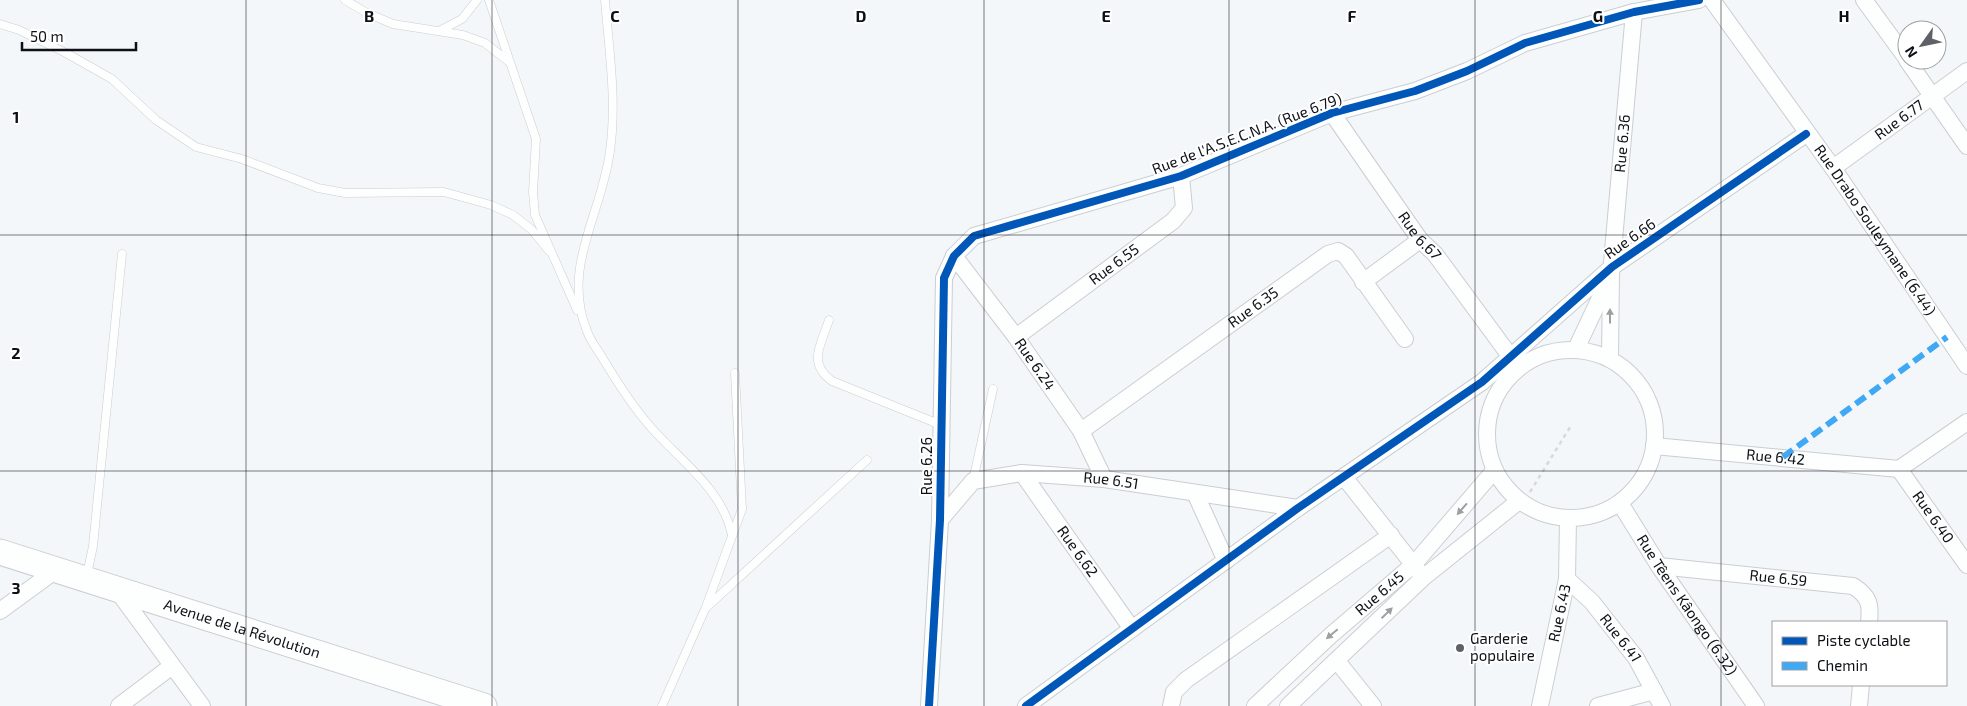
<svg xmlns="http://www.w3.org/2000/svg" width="1967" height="706" font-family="'Exo 2',sans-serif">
	<rect width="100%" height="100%" fill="#f4f7fa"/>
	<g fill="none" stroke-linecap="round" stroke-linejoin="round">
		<defs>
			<g id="lane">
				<path d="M345 0 367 13 393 24 463 35 485 43 508 61"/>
				<path d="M489 0 536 139 533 192 535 215 577 310"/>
				<path d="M605 0C609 50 617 101 610 151 602 214 561 267 587 331 590 340 597 349 602 357 618 384 635 411 657 434 686 465 723 492 732 535"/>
				<path d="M0 24 19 30 66 53 112 79 156 120 196 147 242 159 318 188 345 193 444 192 491 205 513 215 532 230 549 251"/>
				<path d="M439 31 462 19 477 0"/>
				<path d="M829 320C821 345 807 363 832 381L941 425"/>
				<path d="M973 481 993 389"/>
				<path d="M87 575 93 546 122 254"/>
				<path d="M708 606 867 460"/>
				<path d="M662 706 706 607 742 509 735 373"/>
			</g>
			<g id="street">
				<path id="s1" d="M1712 0 1833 168 1967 366"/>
				<path d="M1864 0 1907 59"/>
				<path d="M1907 60 1967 146"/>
				<path id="s2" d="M1332 113 1420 240 1435 254 1510 356"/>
				<path id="s3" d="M1833 168 1967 71"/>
				<path id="s4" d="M954 256 1016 337 1081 431 1104 479"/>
				<path d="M1363 282 1420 240"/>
				<path id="s5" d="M1016 337 1173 221 1184 208 1181 176"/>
				<path d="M1576 349 1608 281"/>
				<circle cx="1571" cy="434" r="84"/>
				<path id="s6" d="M1610 358 1611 274 1634 12"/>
				<path id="s7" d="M1081 431 1328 254 1338 251 1346 256 1405 339"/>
				<path id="s8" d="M1654 446 1899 469"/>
				<path id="s9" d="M1899 469 1967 565"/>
				<path d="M1899 469 1967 422"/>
				<path id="s10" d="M1022 473 1132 629"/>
				<path d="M1344 477 1420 573"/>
				<path d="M1195 493 1226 561"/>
				<path id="s11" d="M1620 503 1659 566 1756 706"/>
				<path id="s12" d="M940 520 973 481 1022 473 1104 479 1298 508"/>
				<path id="s13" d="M1659 566 1853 586C1869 596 1871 604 1869 622"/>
				<path id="s14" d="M1567 579 1592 602 1636 658 1662 706"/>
				<path d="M116 589 202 706"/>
				<path d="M0 611 56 570"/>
				<path d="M1337 661 1373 706"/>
				<path d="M119 706 172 666"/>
				<path d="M929 706 940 520 944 278 954 256 974 236 1181 176 1332 113 1415 91 1467 71 1525 43 1634 12 1699 0"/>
				<path d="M1026 706 1298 508 1482 382 1612 267 1806 134"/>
				<path d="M1171 706 1174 692 1186 680 1391 535"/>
				<path id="s15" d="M1255 706 1330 636 1414 564 1493 472"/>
				<path d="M1288 706 1424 577 1519 501"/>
				<path id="s16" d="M1540 706 1567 579 1568 519"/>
				<path d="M1598 706 1654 691"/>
				<path d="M1859 706 1861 685"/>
			</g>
			<g id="primary">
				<path id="s17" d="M0 552 484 706"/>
			</g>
		</defs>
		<!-- lane casing -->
		<use href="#lane" stroke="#caced2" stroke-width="9"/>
		<!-- street casing -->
		<use href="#street" stroke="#caced2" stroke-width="18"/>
		<!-- primary casing -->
		<use href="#primary" stroke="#caced2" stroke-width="27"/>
		<!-- path -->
		<path stroke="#d7d8da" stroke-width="2.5" stroke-dasharray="4 4" stroke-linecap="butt" d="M1530 492 1572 424"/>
		<!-- lane -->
		<use href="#lane" stroke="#fdfefe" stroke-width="8"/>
		<!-- street -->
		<use href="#street" stroke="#fdfefe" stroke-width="16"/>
		<!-- primary -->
		<use href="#primary" stroke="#fdfefe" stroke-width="25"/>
		<!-- quiet -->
		<path stroke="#3fa9f5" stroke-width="6" stroke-dasharray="12 6" stroke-linecap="butt" d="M1783 457 1947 337"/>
		<defs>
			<g id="cycleway">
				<path d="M929 706 940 520 944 278 954 256 974 236 1181 176 1332 113 1415 91 1467 71 1525 43 1634 12 1699 0"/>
				<path d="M1026 706 1298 508 1482 382 1612 267 1806 134"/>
			</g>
		</defs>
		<!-- cycleway casing -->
		<use href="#cycleway" stroke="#fff" stroke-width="11"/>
		<!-- cycleway -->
		<use href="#cycleway" stroke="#0057b8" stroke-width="8"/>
	</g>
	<!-- one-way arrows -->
	<defs><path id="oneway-solid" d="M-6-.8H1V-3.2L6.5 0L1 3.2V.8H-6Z" transform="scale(1.25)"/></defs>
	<g fill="#9d9fa1">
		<use href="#oneway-solid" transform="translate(1610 316) rotate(-90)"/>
		<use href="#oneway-solid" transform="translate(1462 509) rotate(131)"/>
		<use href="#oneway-solid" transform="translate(1387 613) rotate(-44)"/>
		<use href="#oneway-solid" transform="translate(1332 634) rotate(140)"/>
	</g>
	<!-- grid -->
	<path fill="none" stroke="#0d1015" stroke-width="1" stroke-opacity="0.55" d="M246 0V706M492 0V706M738 0V706M984 0V706M1229 0V706M1475 0V706M1721 0V706M0 235H1967M0 471H1967"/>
	<!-- markers -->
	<circle fill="#5e6165" stroke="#fff" stroke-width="2" cx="1460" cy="648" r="5"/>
	<g text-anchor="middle" stroke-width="4" stroke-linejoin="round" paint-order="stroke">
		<!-- street labels -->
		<g font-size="15" fill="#0d1015" stroke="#fff">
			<text dy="5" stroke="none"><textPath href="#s3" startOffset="82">Rue 6.77</textPath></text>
			<text transform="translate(1247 134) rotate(-21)" y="5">Rue de l'A.S.E.C.N.A. (Rue 6.79)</text>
			<text dy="5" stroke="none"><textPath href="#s6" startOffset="215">Rue 6.36</textPath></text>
			<text dy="5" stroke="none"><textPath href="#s1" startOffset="282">Rue Drabo Souleymane (6.44)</textPath></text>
			<text dy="5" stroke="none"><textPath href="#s2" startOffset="151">Rue 6.67</textPath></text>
			<text transform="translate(1630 239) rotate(-35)" y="5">Rue 6.66</text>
			<text dy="5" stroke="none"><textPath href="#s5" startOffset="122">Rue 6.55</textPath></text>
			<text dy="5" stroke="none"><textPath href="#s7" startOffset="212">Rue 6.35</textPath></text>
			<text dy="5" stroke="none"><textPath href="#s4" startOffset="135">Rue 6.24</textPath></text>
			<text dy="5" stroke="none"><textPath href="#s8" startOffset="122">Rue 6.42</textPath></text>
			<text transform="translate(927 466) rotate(-90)" y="5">Rue 6.26</text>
			<text dy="5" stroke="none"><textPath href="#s12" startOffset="190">Rue 6.51</textPath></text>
			<text dy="5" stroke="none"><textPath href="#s9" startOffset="59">Rue 6.40</textPath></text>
			<text dy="5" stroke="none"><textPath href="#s10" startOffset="96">Rue 6.62</textPath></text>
			<text dy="5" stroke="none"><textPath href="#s13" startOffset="120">Rue 6.59</textPath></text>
			<text dy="5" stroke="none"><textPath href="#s15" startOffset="168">Rue 6.45</textPath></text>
			<text dy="5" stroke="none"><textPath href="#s11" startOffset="122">Rue Têens Kâongo (6.32)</textPath></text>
			<text dy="5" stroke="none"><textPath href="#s16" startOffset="95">Rue 6.43</textPath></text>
			<text dy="5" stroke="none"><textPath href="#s17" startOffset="254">Avenue de la Révolution</textPath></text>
			<text dy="5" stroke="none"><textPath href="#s14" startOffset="80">Rue 6.41</textPath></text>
		</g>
		<!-- poi labels -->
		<g font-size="15" fill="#0d1015" stroke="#fff" text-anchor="start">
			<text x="1470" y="644">Garderie<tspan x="1470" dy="17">populaire</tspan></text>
		</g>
	</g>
	<g font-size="16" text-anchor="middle" font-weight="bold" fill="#0d1015" stroke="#fff" stroke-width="4" stroke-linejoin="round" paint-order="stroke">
		<text x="369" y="22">B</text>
		<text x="615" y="22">C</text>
		<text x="861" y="22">D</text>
		<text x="1106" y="22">E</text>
		<text x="1352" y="22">F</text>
		<text x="1598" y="22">G</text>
		<text x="1844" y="22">H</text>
		<text x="16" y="123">1</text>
		<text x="16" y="359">2</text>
		<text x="16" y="594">3</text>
	</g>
	<!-- legend -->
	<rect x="1772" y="621" width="175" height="65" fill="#ffffff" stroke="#9e9fa1"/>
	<rect x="1782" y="637" width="25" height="8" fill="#0057b8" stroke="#9e9fa1"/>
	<text x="1817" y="646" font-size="15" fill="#0d1015">Piste cyclable</text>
	<rect x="1782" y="662" width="25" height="8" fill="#3fa9f5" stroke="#9e9fa1"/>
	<text x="1817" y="671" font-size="15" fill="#0d1015">Chemin</text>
	<!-- north arrow -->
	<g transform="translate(1922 45) rotate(237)"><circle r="24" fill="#ffffff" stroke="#9e9fa1"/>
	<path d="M0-4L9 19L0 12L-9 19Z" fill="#5e6165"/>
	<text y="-8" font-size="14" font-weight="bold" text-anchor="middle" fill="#0d1015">N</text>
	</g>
	<!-- scale -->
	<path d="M22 42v8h114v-8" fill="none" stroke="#0d1015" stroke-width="2.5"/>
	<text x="30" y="42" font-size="15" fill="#0d1015" stroke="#ffffff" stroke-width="4" paint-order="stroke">50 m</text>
</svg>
